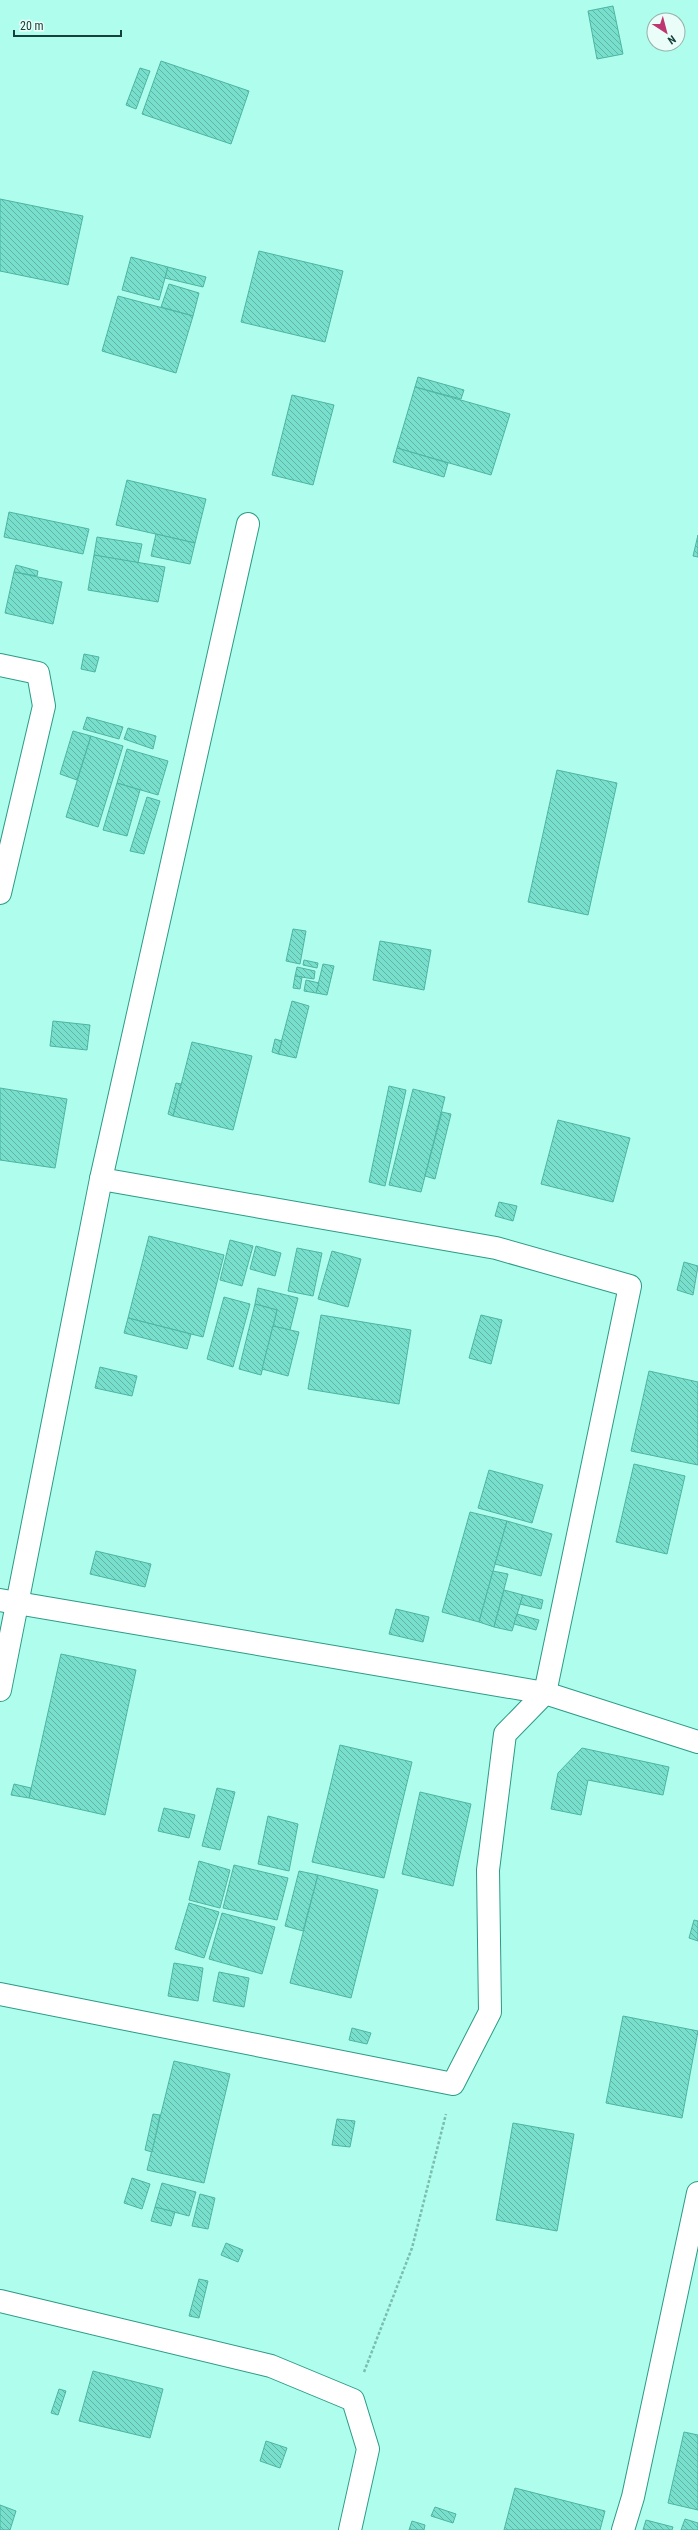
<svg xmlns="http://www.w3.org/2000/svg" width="698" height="2530" font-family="'Roboto Condensed',sans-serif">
	<defs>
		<pattern id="building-back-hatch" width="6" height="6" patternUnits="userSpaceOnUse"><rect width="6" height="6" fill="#77dfcb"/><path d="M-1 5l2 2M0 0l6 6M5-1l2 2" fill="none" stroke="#60b6a6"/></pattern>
	</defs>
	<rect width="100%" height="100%" fill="#affdec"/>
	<!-- building -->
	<g fill="url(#building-back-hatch)" stroke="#4db5a2">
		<path d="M613 6 623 54 597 59 588 11Z"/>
		<path d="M161 61 249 91 231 144 142 114Z"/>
		<path d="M140 68 150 71 136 109 126 105Z"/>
		<path d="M0 199 83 216 68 285 0 271Z"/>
		<path d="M259 251 343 271 325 342 241 322Z"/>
		<path d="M131 257 168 267 159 300 122 290Z"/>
		<path d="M168 267 206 277 203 287 165 278Z"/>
		<path d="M169 284 199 293 193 316 161 307Z"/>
		<path d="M118 296 193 316 176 373 102 351Z"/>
		<path d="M418 377 464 390 461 399 415 387Z"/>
		<path d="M415 387 510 414 491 475 397 448Z"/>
		<path d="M292 395 334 405 313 485 272 475Z"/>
		<path d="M397 448 448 463 444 477 393 462Z"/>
		<path d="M127 480 206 499 195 543 116 525Z"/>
		<path d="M9 512 89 529 83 554 4 537Z"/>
		<path d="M156 534 195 543 190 564 151 556Z"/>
		<path d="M698 535V557L693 556Z"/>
		<path d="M97 537 142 544 138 563 94 555Z"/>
		<path d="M94 555 165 567 158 602 88 590Z"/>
		<path d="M16 565 38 571 37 576 14 572Z"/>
		<path d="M14 572 62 582 53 624 5 613Z"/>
		<path d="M84 654 99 657 95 672 81 669Z"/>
		<path d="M87 717 123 727 119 739 83 729Z"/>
		<path d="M128 728 156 736 153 749 124 739Z"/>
		<path d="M73 731 91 736 77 780 60 774Z"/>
		<path d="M91 736 123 746 98 827 66 817Z"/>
		<path d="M127 749 168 761 158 795 117 783Z"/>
		<path d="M557 770 617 783 588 915 528 902Z"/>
		<path d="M117 783 140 790 127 836 103 830Z"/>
		<path d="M147 797 160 801 144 854 130 851Z"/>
		<path d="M293 929 306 931 300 964 286 961Z"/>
		<path d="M380 941 431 950 424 990 373 980Z"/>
		<path d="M304 960 318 963 317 968 303 965Z"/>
		<path d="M323 964 334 966 327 995 316 993Z"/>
		<path d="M297 967 315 971 314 979 295 976Z"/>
		<path d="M295 976 302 977 300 989 293 988Z"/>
		<path d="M306 980 319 983 316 993 304 991Z"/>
		<path d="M292 1001 309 1006 296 1058 278 1054Z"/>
		<path d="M53 1021 90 1025 87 1050 50 1046Z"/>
		<path d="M275 1039 282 1041 278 1054 272 1052Z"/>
		<path d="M192 1042 252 1056 233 1130 173 1116Z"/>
		<path d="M176 1083 181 1084 173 1116 168 1114Z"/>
		<path d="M389 1086 406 1090 385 1186 369 1182Z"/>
		<path d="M0 1088 67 1099 55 1168 0 1160Z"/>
		<path d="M413 1089 445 1097 421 1192 389 1185Z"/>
		<path d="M442 1112 451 1114 435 1179 425 1176Z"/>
		<path d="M558 1120 630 1138 613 1202 541 1184Z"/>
		<path d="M499 1202 517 1206 513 1221 495 1216Z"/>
		<path d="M149 1236 224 1255 203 1337 128 1318Z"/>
		<path d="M230 1240 253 1246 242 1286 220 1280Z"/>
		<path d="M256 1246 281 1253 275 1276 250 1269Z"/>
		<path d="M297 1248 322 1253 313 1296 288 1291Z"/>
		<path d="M332 1251 361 1259 348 1307 318 1299Z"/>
		<path d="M684 1262 698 1266 693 1295 677 1290Z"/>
		<path d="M258 1288 298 1298 290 1330 273 1326 277 1310 255 1304Z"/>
		<path d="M224 1297 250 1304 233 1367 207 1359Z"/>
		<path d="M255 1304 277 1310 261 1375 239 1369Z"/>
		<path d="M321 1315 411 1330 399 1404 308 1389Z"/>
		<path d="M481 1315 502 1320 491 1364 469 1358Z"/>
		<path d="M128 1318 191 1334 187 1349 124 1333Z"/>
		<path d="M273 1326 299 1332 288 1376 262 1369Z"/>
		<path d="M100 1367 137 1376 132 1396 95 1388Z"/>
		<path d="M649 1371 698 1382V1465L631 1451Z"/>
		<path d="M634 1464 685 1476 667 1554 616 1542Z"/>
		<path d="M489 1470 543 1485 532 1523 478 1508Z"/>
		<path d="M470 1512 507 1521 479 1622 442 1612Z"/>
		<path d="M507 1521 552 1534 541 1576 495 1564Z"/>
		<path d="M96 1551 151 1564 145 1587 90 1574Z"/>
		<path d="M493 1571 508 1574 494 1627 479 1622Z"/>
		<path d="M504 1590 523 1595 512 1631 494 1627Z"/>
		<path d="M523 1595 543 1600 541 1609 520 1604Z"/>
		<path d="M396 1609 429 1617 423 1642 389 1634Z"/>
		<path d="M517 1614 539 1620 536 1630 514 1624Z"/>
		<path d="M61 1654 136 1670 105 1815 29 1798Z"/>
		<path d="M340 1745 412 1762 384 1878 312 1862Z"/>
		<path d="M582 1748 669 1767 663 1795 588 1780 581 1815 551 1809 558 1773Z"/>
		<path d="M14 1784 31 1788 29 1798 11 1795Z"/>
		<path d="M217 1788 235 1792 220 1850 202 1846Z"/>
		<path d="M420 1792 471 1804 453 1886 402 1874Z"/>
		<path d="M164 1808 195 1815 189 1838 158 1831Z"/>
		<path d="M268 1816 298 1824 289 1871 258 1864Z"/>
		<path d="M199 1861 230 1870 220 1908 189 1900Z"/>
		<path d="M234 1865 288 1878 277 1920 223 1908Z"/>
		<path d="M299 1871 318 1875 303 1931 285 1926Z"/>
		<path d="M318 1875 378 1890 351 1998 290 1983Z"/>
		<path d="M189 1903 219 1912 204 1958 175 1949Z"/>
		<path d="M222 1913 275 1927 262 1974 209 1959Z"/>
		<path d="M694 1920 698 1921V1941L689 1938Z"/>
		<path d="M174 1963 203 1968 198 2001 168 1996Z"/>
		<path d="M219 1972 249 1978 244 2007 213 2001Z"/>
		<path d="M623 2016 698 2031 682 2118 606 2103Z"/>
		<path d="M352 2028 371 2033 367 2044 349 2040Z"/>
		<path d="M174 2061 230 2074 204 2183 147 2170Z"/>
		<path d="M153 2114 160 2115 152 2152 145 2150Z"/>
		<path d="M337 2119 355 2121 350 2147 332 2145Z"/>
		<path d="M513 2123 574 2134 557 2231 496 2220Z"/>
		<path d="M132 2178 150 2184 142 2209 124 2203Z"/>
		<path d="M162 2183 196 2192 189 2216 155 2207Z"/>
		<path d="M200 2194 215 2198 208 2229 192 2226Z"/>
		<path d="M155 2207 175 2212 171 2226 151 2221Z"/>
		<path d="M226 2243 243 2250 238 2262 221 2255Z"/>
		<path d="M199 2279 208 2281 199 2318 189 2316Z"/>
		<path d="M93 2371 163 2389 150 2438 79 2421Z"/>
		<path d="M59 2389 66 2391 58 2415 51 2413Z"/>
		<path d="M684 2432 698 2435V2510L668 2503Z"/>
		<path d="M266 2441 287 2448 280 2468 260 2461Z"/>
		<path d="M515 2488 605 2511 600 2530H504Z"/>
		<path d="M0 2505 16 2511 10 2530H0Z"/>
		<path d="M435 2507 456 2514 453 2523 431 2516Z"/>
		<path d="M685 2519 698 2523V2530H681Z"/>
		<path d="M646 2520 673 2527 672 2530H643Z"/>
		<path d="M412 2521 425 2525 424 2530H409Z"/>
	</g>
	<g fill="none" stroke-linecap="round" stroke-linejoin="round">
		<defs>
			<g id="minor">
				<path d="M0 665 38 673 44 706 0 893"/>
				<path d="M0 1600 545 1693 698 1742"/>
				<path d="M0 1690 101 1179 248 524"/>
				<path d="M0 1994 453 2084 490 2012 488 1870 505 1734 545 1693 630 1286 496 1248 101 1179"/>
				<path d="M0 2301 271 2366 353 2400 368 2449 350 2530"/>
				<path d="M623 2530 633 2497 698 2193"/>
			</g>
		</defs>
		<!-- minor casing -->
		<use href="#minor" stroke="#2c9a88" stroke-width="24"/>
		<!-- path -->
		<path stroke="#7bbeb0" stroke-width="2.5" stroke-dasharray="3 2" stroke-linecap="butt" d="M364 2372 412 2248 446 2114"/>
		<!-- minor -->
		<use href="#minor" stroke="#fff" stroke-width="22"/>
	</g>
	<!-- north arrow -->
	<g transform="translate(666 32) rotate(144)"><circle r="19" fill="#ebfdf8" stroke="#95b2ac"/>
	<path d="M0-3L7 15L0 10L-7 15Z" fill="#bf356f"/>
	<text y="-6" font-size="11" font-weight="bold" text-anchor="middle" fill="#15413a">N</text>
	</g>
	<!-- scale -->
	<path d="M14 30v6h107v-6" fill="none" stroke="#15413a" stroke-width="2"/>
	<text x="20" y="30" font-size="12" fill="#15413a" stroke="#ebfdf8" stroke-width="3" paint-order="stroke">20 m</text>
</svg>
